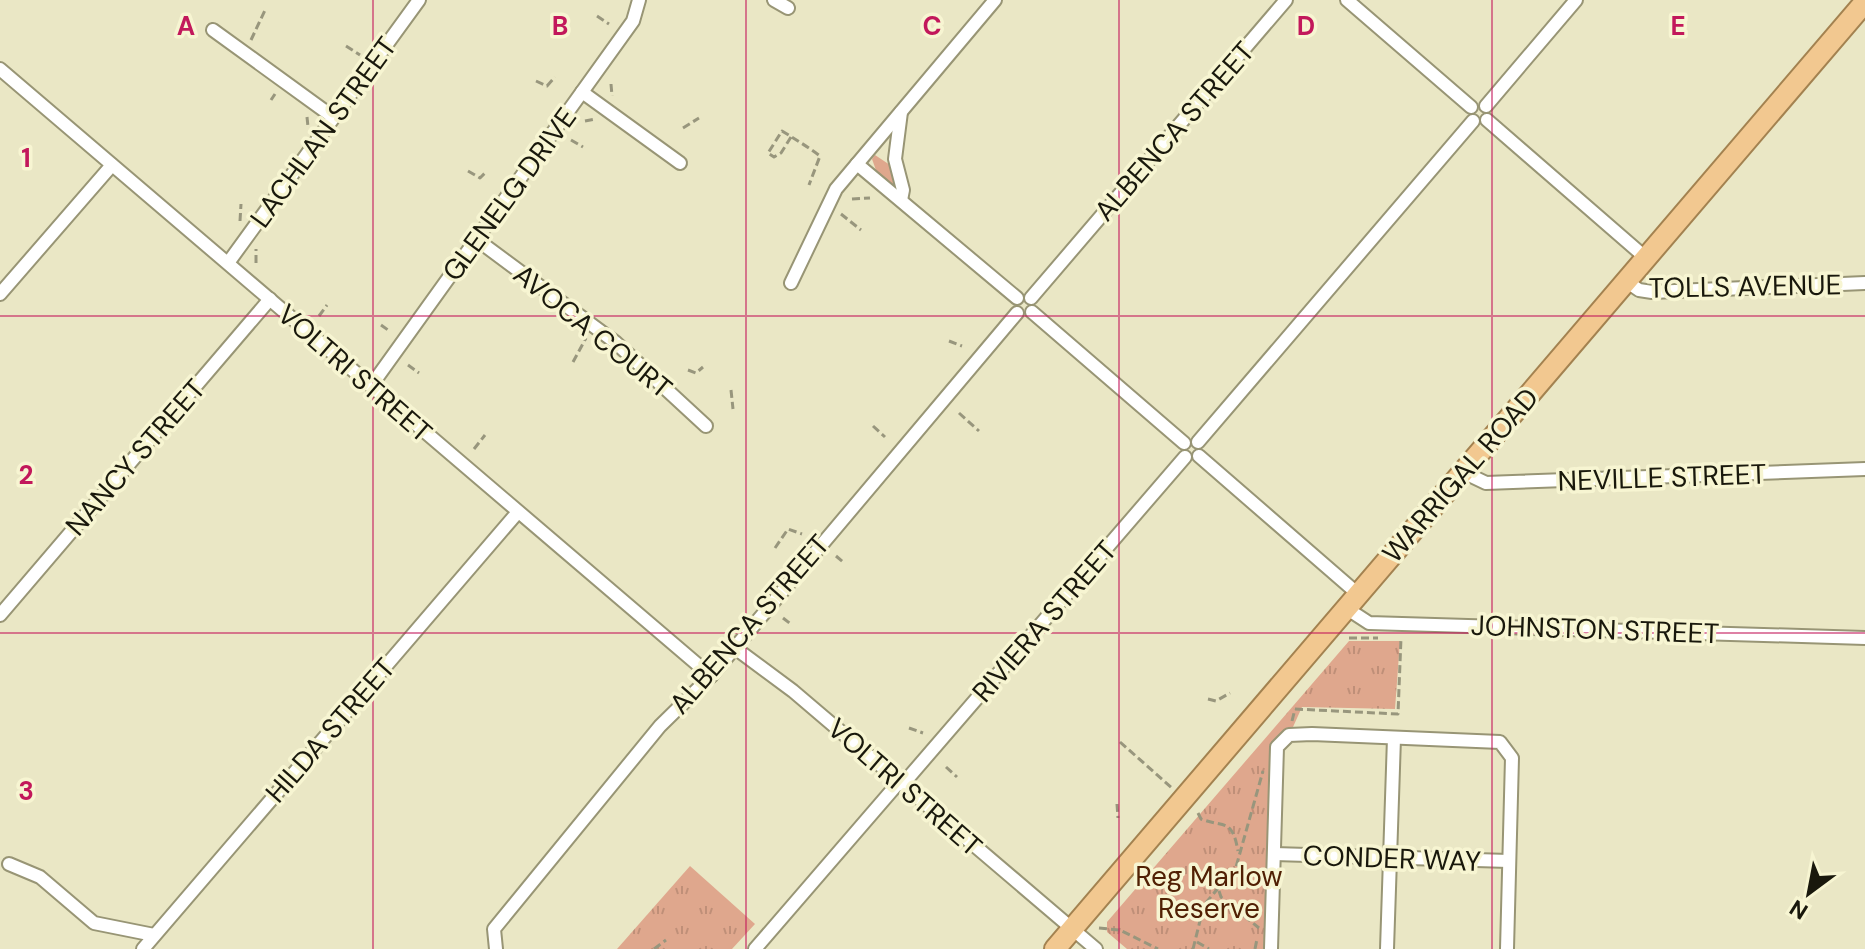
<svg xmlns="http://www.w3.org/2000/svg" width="1865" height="949" font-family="'DM Sans',sans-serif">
	<defs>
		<pattern id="park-tufts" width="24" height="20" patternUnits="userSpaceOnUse" patternTransform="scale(2)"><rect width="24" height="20" fill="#dfa78d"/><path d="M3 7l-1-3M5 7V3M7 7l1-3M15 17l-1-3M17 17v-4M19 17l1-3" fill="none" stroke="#bf8f78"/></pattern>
	</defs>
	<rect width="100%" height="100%" fill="#eae7c5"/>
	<!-- grass -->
	<path fill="#dfa78d" d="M875 155 890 165 894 187 878 176 872 159Z"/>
	<!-- park -->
	<g fill="url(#park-tufts)">
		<path d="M1349 641H1400L1395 709 1302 707 1293 727 1273 742 1264 949H1127L1107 932V922Z"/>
		<path d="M690 866 755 924 732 949H617Z"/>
	</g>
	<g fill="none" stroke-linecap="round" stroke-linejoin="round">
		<defs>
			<g id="minor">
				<path d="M774 0 788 8"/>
				<path d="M1347 0 1471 107"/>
				<path d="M213 30 333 117"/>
				<path d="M0 69 711 676"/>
				<path d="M582 92 680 163"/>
				<path d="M1486 106 1576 0"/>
				<path d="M901 112 895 159 903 190 901 200"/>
				<path d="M1487 120 1646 258"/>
				<path d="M857 164 1017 298"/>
				<path d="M476 239 615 342 706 426"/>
				<path d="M228 263 419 0"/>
				<path d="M1626 281 1639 290 1652 292 1865 283"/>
				<path d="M791 283 836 189 995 0"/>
				<path d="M0 294 112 165"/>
				<path d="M1031 298 1286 0"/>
				<path d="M1032 312 1184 443"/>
				<path d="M371 386 633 21 639 0"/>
				<path d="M1198 442 1473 121"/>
				<path d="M1199 456 1358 594"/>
				<path d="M1463 472 1486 483 1865 469"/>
				<path d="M1343 612 1346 608 1369 623 1865 638"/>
				<path d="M0 615 270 299"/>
				<path d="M735 648 793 691 1096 949"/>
				<path d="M903 784 1185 457"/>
				<path d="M1274 854 1509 861"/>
				<path d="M9 864 40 877 94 923 154 935"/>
				<path d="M143 949 518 512"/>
				<path d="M496 949 494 929 660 726 711 676 1017 313"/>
				<path d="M755 949 900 781"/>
				<path d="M1271 949 1277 747 1289 735 1312 734 1500 742 1512 758 1507 949"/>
				<path d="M1387 949 1394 738"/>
			</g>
			<path id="trunk" d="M1055 949 1865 2"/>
		</defs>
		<!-- minor casing -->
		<use href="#minor" stroke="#989575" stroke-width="16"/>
		<!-- trunk casing -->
		<use href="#trunk" stroke="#a38250" stroke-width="24"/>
		<!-- path -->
		<g stroke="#98967d" stroke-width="3" stroke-dasharray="8 4" stroke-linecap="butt">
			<path d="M597 16 609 24"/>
			<path d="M251 40 266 8"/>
			<path d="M346 46 360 55"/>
			<path d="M536 81 547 86 555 77"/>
			<path d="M611 84 612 96"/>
			<path d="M271 100 275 94"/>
			<path d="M307 117 308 127"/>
			<path d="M585 121 595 119"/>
			<path d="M683 128 699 118"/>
			<path d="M791 137 781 153 774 157 768 153 782 131C795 139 808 147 820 156L809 185"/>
			<path d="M571 140 583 147"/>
			<path d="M468 171 480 178 487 171"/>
			<path d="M852 199 870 198"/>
			<path d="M841 214 861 230"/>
			<path d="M240 221 241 204"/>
			<path d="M256 263V249"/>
			<path d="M319 316 327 305"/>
			<path d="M381 325 388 330"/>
			<path d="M949 341 962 346"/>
			<path d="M573 362 586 338"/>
			<path d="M408 365 419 373"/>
			<path d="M688 370 696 373 703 367"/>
			<path d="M731 390 733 409"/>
			<path d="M959 413 979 431"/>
			<path d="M873 426 885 437"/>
			<path d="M474 449 485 435"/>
			<path d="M775 548 788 529 802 534"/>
			<path d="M836 556 843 562"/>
			<path d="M783 618 792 625"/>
			<path d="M1349 638H1378"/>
			<path d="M1208 699 1216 701 1230 693"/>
			<path d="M1295 709 1398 714 1401 638"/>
			<path d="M1292 721 1295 709"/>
			<path d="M909 728 923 733"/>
			<path d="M1120 742 1172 788"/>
			<path d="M946 767 957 777"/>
			<path d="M1117 804 1118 818"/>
			<path d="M1198 813 1201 819C1225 828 1232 818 1238 851"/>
			<path d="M1219 891 1221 897 1259 928"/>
			<path d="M1099 928 1120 930 1158 949"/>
			<path d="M1197 942 1209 949"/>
			<path d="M654 949 666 940"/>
			<path d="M1193 949 1204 905 1236 867 1263 771"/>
			<path d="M1255 949 1257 939"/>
		</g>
		<!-- minor -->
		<use href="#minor" stroke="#fff" stroke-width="12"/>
		<!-- trunk -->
		<use href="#trunk" stroke="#f2c890" stroke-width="20"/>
	</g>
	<!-- grid -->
	<path fill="none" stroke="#c2185b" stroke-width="2" stroke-opacity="0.55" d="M373 0V949M746 0V949M1119 0V949M1492 0V949M0 316H1865M0 633H1865"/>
	<g text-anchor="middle" stroke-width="7" stroke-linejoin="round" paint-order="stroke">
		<!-- street labels -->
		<g font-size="28" fill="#19180c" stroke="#f7f5d2">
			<text transform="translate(1174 131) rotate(-49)" y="10">ALBENCA STREET</text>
			<text transform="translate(323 132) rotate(-54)" y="10">LACHLAN STREET</text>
			<text transform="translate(509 194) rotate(-54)" y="10">GLENELG DRIVE</text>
			<text transform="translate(1745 286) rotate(-1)" y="10">TOLLS AVENUE</text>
			<text transform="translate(593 331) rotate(39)" y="10">AVOCA COURT</text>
			<text transform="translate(355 373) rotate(41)" y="10">VOLTRI STREET</text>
			<text transform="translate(135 457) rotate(-49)" y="10">NANCY STREET</text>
			<text transform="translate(1460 475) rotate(-49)" y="10">WARRIGAL ROAD</text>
			<text transform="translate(1662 477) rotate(-2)" y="10">NEVILLE STREET</text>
			<text transform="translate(1044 621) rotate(-49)" y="10">RIVIERA STREET</text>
			<text transform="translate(749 624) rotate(-49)" y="10">ALBENCA STREET</text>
			<text transform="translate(1595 629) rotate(2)" y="10">JOHNSTON STREET</text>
			<text transform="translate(330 730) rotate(-49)" y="10">HILDA STREET</text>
			<text transform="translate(905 787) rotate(41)" y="10">VOLTRI STREET</text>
			<text transform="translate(1392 858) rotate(2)" y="10">CONDER WAY</text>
		</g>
		<!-- park labels -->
		<g font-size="28" fill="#512004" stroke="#f7f5d2">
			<text x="1209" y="886">Reg Marlow<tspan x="1209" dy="32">Reserve</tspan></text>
		</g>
	</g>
	<g font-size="26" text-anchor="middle" font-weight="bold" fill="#c2185b" stroke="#f7f5d2" stroke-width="7" stroke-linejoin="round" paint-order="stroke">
		<text x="186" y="35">A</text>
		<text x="560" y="35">B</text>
		<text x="932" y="35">C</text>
		<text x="1306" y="35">D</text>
		<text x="1678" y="35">E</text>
		<text x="26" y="167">1</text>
		<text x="26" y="484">2</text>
		<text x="26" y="800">3</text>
	</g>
	<!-- north arrow -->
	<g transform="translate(1809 893) rotate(212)" stroke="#f7f5d2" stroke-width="6" paint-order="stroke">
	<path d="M0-6L14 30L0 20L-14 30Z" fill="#19180c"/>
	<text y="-12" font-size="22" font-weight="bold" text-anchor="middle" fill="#19180c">N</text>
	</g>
</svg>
